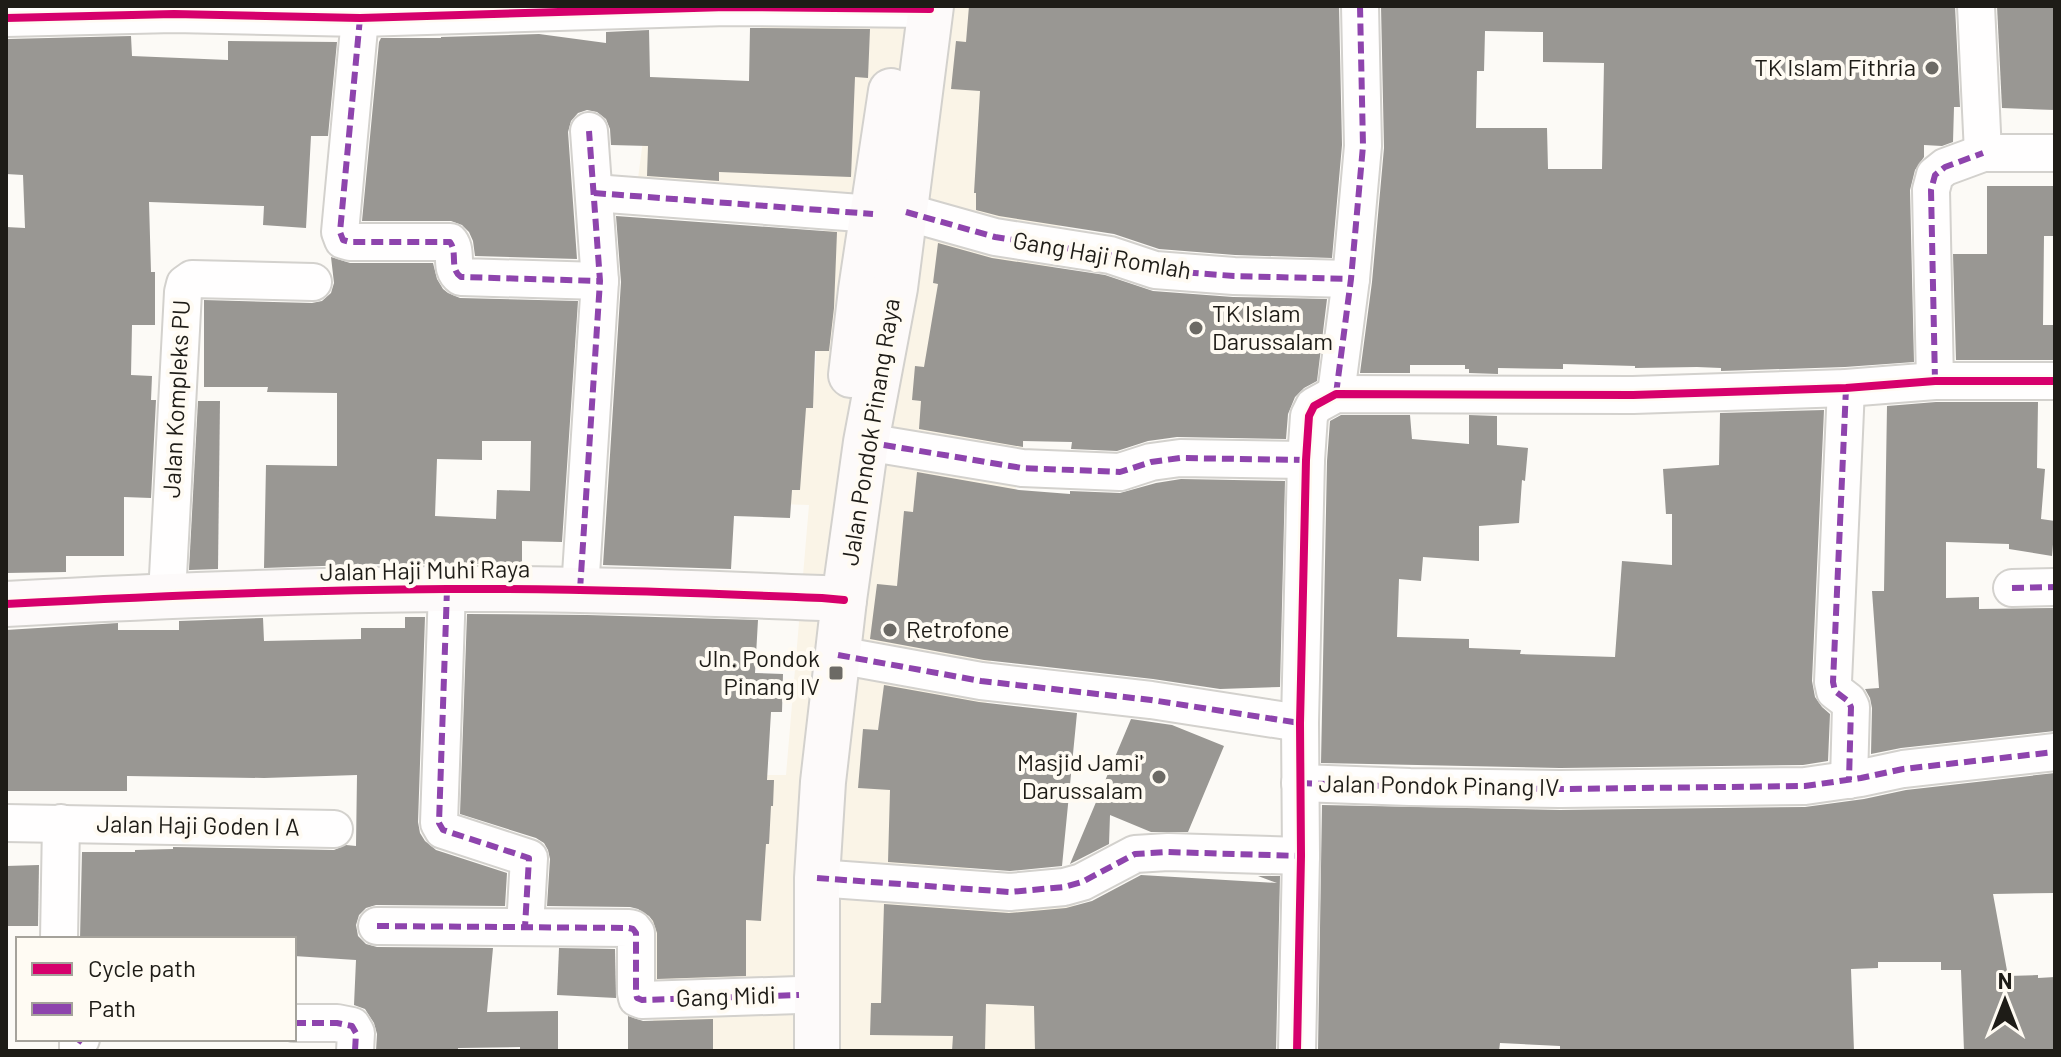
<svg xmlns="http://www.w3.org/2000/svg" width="2061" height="1057" font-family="Barlow,sans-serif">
	<rect width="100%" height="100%" fill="#fcfaf6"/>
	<!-- built -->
	<path fill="#faf4e7" d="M764 6H1091L1080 108 997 599 969 878 1076 876 1071 1012 1251 1051H654L648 775H786L809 505 674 501 676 398 814 392 825 203 637 186 648 102 749 99Z"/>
	<!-- building -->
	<g fill="#999793" fill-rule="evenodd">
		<path d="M969 6H1339L1342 145 1332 258 1235 255 1159 249 1114 234 999 216 976 210V193H974L980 91 951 89 956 41 966 42Z"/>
		<path d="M1381 6H1955L1960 107H1954L1953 142 1942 146 1924 145V157L1915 170 1910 190 1914 362 1845 367 1721 371V368L1697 367 1635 368V366L1563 364V369L1498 368V374L1469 373V369H1465V365H1410V373H1360L1372 282 1384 148ZM1485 31 1543 32V62L1604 63 1602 169H1548L1547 128H1476L1477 71H1484Z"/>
		<path d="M1997 6H2055V110L2002 108Z"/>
		<path d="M750 28 870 29 868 78 855 77 851 177 719 172V181L647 176 648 146 611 145 610 129 606 119 597 112 587 110 578 113 571 121 568 132 577 259 475 256 473 241 469 232 462 225 451 221H362L379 42 381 38H441V37L539 34 606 43V32L649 30 650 77 749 81Z"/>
		<path d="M131 36 132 56 228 60V41L337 42 328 136H311L306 228 263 225 264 206 149 202 151 272H155V325H132L131 375 152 376 151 400H156L151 498 124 497V556H66V572L6 573 8 418H6V227L25 228 23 175 6 174 7 39Z"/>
		<path d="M1987 186H2055V236H2044L2043 325H2055V360H1956L1953 254H1987Z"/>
		<path d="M616 216 837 232 834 308 829 351H815L813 408H806L800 490H792L790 518 734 516 731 569 603 565 621 282Z"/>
		<path d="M938 243 992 258 1105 275 1153 291 1233 297 1327 299 1317 381 1304 388 1295 397 1288 414 1286 439 1177 437 1148 441 1117 451 1071 449 1072 442 1023 441V447L919 429 921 401 912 400 915 366 924 367 938 284 933 283Z"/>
		<path d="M331 257 350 263H433L437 279 443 289 448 293 460 298 578 301 562 542 522 541V564H380L264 568 266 465 337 466V393L267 392 268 387H204V300L312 303 322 301 331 293 334 283ZM482 441H531L530 491 497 490 496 519 435 516 437 459 482 460Z"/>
		<path d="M198 401H220L218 569 189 570Z"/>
		<path d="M1936 402H2038L2037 468 2045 469 2041 519 2055 521 2052 556 2009 549V544L1946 542V598L1979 597V609L2055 608V731L1901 748 1871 754 1872 708 1870 698 1865 689 1879 688 1872 591H1884L1887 406Z"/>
		<path d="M1824 410 1812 681 1815 697 1822 707 1830 714 1828 761 1803 765 1560 768 1321 763 1327 461 1330 421 1341 415H1410L1412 439 1469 444V415L1497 416V445L1528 448 1525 481 1522 480 1519 523 1479 526V561L1423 557 1421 581 1399 579 1397 637 1469 639V648L1521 650 1520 654 1615 657 1622 561 1672 565V514H1666L1663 469 1719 465 1720 413Z"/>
		<path d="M917 472 1019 490 1070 494V491L1120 493 1156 483 1181 479 1285 481 1280 687 1220 689 1153 679 984 660 870 639 877 584 897 586 904 511 913 512Z"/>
		<path d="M467 614 587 615 758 620 755 673 783 674 782 712H771L767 780H774L773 806H771L769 844H766L761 921 746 920V976L657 979V933L653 921 649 916 638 909 630 907 547 906 550 859 548 850 544 843 536 838 460 814Z"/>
		<path d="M405 617H425L418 822 420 833 425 841 436 850 507 873 505 906 376 905 366 908 359 915 356 925 358 936 366 944 377 947 493 948 487 1012 558 1011V1051H520V1047L458 1048V1051H376L377 1034 374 1023 365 1009 354 1005 356 960 294 956V939H80L82 852H135V850L173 849V847L334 850 346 845 356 846 357 775 264 778 127 776V791H6V630L118 623V630H179V621L263 618 264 641 361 639V628H405Z"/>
		<path d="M884 685 979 702 1077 713 1062 866 1010 871 888 862 890 790 858 788 863 729 878 730Z"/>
		<path d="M1131 719 1172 725 1224 746 1188 832H1151L1110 815 1109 844 1070 864Z"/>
		<path d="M2055 773V893L1993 894 2008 976 2038 975V978L2055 977V1051H1964L1961 970H1941V962H1878V968L1851 969 1854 1051H1560V1046L1500 1043 1499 1051H1318L1322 805 1560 810 1805 807 1864 799 1906 790Z"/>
		<path d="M39 865 38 926H6V866Z"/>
		<path d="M1141 875 1277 883 1258 876H1280L1276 1051H1035L1034 1006 986 1004 985 1051H952L953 1036 870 1035 871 1003H881L884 904 1009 913 1066 908 1092 901Z"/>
		<path d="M559 948 615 949 616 998 557 995Z"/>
		<path d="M628 1016 643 1021 713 1019V1051H628Z"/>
	</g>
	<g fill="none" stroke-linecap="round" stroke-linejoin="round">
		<defs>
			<g id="street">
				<path d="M1976 6 1983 153"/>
				<path d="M6 18 174 14 360 18 727 7 930 9"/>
				<path d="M360 18 340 232 343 240 350 242H450C458 253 449 269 461 277L600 281"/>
				<path d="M594 193 873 214"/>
				<path d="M906 212 995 237 1110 255 1155 270 1234 276 1351 279"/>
				<path d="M1935 381 1931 190 1935 175 1945 167 1983 153H2055"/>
				<path d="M1846 388 1833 682 1835 691 1848 701 1851 707 1849 780"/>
				<path d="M1336 394 1351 279 1363 146 1360 6"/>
				<path d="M866 442 1022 468 1120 472 1151 462 1180 458 1306 460"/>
				<path d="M2012 588 2055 587"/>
				<path d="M447 589 439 823 443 830 529 858 525 927"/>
				<path d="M580 590 600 281 589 131"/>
				<path d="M167 595 183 292 185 284 192 279 313 282"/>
				<path d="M838 655 981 681 1151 700 1300 723"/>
				<path d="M1300 783 1410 787 1560 789 1805 786 1861 778 1903 769 2055 752"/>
				<path d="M6 823 334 829"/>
				<path d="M817 878 1010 892 1064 887 1082 882 1135 854 1168 852 1301 856"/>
				<path d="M377 926 629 928 633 929 636 933V993L637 998 642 1000 799 995"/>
				<path d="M59 939 61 823"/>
				<path d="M294 1023H337L352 1026 356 1033 355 1051"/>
				<path d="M78 1051V1043L81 1039"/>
				<path d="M1297 1051 1301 856 1300 723 1306 460 1309 416 1314 406 1336 394 1633 395 1846 388 1935 381H2055"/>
			</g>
			<g id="secondary">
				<path d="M851 375 861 290 891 91"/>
				<path d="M6 604C153 596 300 590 447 589 572 588 697 593 822 598L844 600"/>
				<path d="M817 1051V878L823 782 844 600 866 442 895 288 931 6"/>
			</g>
		</defs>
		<!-- street casing -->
		<use href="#street" stroke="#d3d1cd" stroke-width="40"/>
		<!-- secondary casing -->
		<use href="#secondary" stroke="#d3d1cd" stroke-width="48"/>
		<!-- street -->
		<use href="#street" stroke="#fffefe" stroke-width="36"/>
		<!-- secondary -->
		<use href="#secondary" stroke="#fdfafa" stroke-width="44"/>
		<!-- quiet -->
		<g stroke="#8e44ad" stroke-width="6" stroke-dasharray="12 6" stroke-linecap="butt">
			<path d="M360 18 340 232 343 240 350 242H450C458 253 449 269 461 277L600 281"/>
			<path d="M594 193 873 214"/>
			<path d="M906 212 995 237 1110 255 1155 270 1234 276 1351 279"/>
			<path d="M1935 381 1931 190 1935 175 1945 167 1983 153"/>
			<path d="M1846 388 1833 682 1835 691 1848 701 1851 707 1849 780"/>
			<path d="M1336 394 1351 279 1363 146 1360 6"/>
			<path d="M866 442 1022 468 1120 472 1151 462 1180 458 1306 460"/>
			<path d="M2012 588 2055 587"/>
			<path d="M447 589 439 823 443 830 529 858 525 927"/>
			<path d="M580 590 600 281 589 131"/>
			<path d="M838 655 981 681 1151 700 1300 723"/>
			<path d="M1300 783 1410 787 1560 789 1805 786 1861 778 1903 769 2055 752"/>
			<path d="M817 878 1010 892 1064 887 1082 882 1135 854 1168 852 1301 856"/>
			<path d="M377 926 629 928 633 929 636 933V993L637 998 642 1000 799 995"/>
			<path d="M294 1023H337L352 1026 356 1033 355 1051"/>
			<path d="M78 1043 81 1039"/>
		</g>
		<defs>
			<g id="cycleway">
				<path d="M6 18 174 14 360 18 727 7 930 9"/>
				<path d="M6 604C153 596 300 590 447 589 572 588 697 593 822 598L844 600"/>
				<path d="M1297 1051 1301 856 1300 723 1306 460 1309 416 1314 406 1336 394 1633 395 1846 388 1935 381H2055"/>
			</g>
		</defs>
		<!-- cycleway casing -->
		<use href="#cycleway" stroke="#fffbf3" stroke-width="13"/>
		<!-- cycleway -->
		<use href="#cycleway" stroke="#d6006c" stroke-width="8"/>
	</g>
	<!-- markers -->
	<g fill="#6c6a65" stroke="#fffbf3" stroke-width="3">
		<circle cx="1932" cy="68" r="8"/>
		<circle cx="1196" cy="328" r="8"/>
		<circle cx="890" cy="630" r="8"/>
		<rect x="828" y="665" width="16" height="16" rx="4"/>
		<circle cx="1159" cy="777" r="8"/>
	</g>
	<g text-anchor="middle" stroke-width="8" stroke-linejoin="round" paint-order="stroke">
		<!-- poi labels -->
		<g font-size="24" fill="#1e1c17" stroke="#fffbf3" text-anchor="end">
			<text x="1916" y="76">TK Islam Fithria</text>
			<text x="1212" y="322" text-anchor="start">TK Islam<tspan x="1212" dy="28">Darussalam</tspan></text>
			<text x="906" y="638" text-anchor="start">Retrofone</text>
			<text x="820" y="667">Jln. Pondok<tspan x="820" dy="28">Pinang IV</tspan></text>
			<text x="1143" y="771">Masjid Jami'<tspan x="1143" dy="28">Darussalam</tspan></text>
		</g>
		<!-- street labels -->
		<g font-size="24" fill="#1e1c17" stroke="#fffbf3">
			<text transform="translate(1102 256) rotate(10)" y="8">Gang Haji Romlah</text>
			<text transform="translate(177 399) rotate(-87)" y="8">Jalan Kompleks PU</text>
			<text transform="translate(871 432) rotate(-81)" y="8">Jalan Pondok Pinang Raya</text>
			<text transform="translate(425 571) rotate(-1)" y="8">Jalan Haji Muhi Raya</text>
			<text transform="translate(1439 786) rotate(1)" y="8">Jalan Pondok Pinang IV</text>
			<text transform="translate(198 826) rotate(1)" y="8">Jalan Haji Goden I A</text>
			<text transform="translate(726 997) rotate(-2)" y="8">Gang Midi</text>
		</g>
	</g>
	<!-- border -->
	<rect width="2061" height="1057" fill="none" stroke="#1e1c17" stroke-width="16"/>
	<!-- legend -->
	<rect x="16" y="937" width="280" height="104" fill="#fffbf3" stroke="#a5a29b" stroke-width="2"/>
	<rect x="32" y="963" width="40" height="12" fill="#d6006c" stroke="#a5a29b" stroke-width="2"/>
	<text x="88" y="977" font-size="24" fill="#1e1c17">Cycle path</text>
	<rect x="32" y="1003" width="40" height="12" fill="#8e44ad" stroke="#a5a29b" stroke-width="2"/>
	<text x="88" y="1017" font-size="24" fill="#1e1c17">Path</text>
	<!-- north arrow -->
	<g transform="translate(2005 1001)" stroke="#fffbf3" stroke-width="6" paint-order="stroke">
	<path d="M0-6L14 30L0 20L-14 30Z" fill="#1e1c17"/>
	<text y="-12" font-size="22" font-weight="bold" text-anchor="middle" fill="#1e1c17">N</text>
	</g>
</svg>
